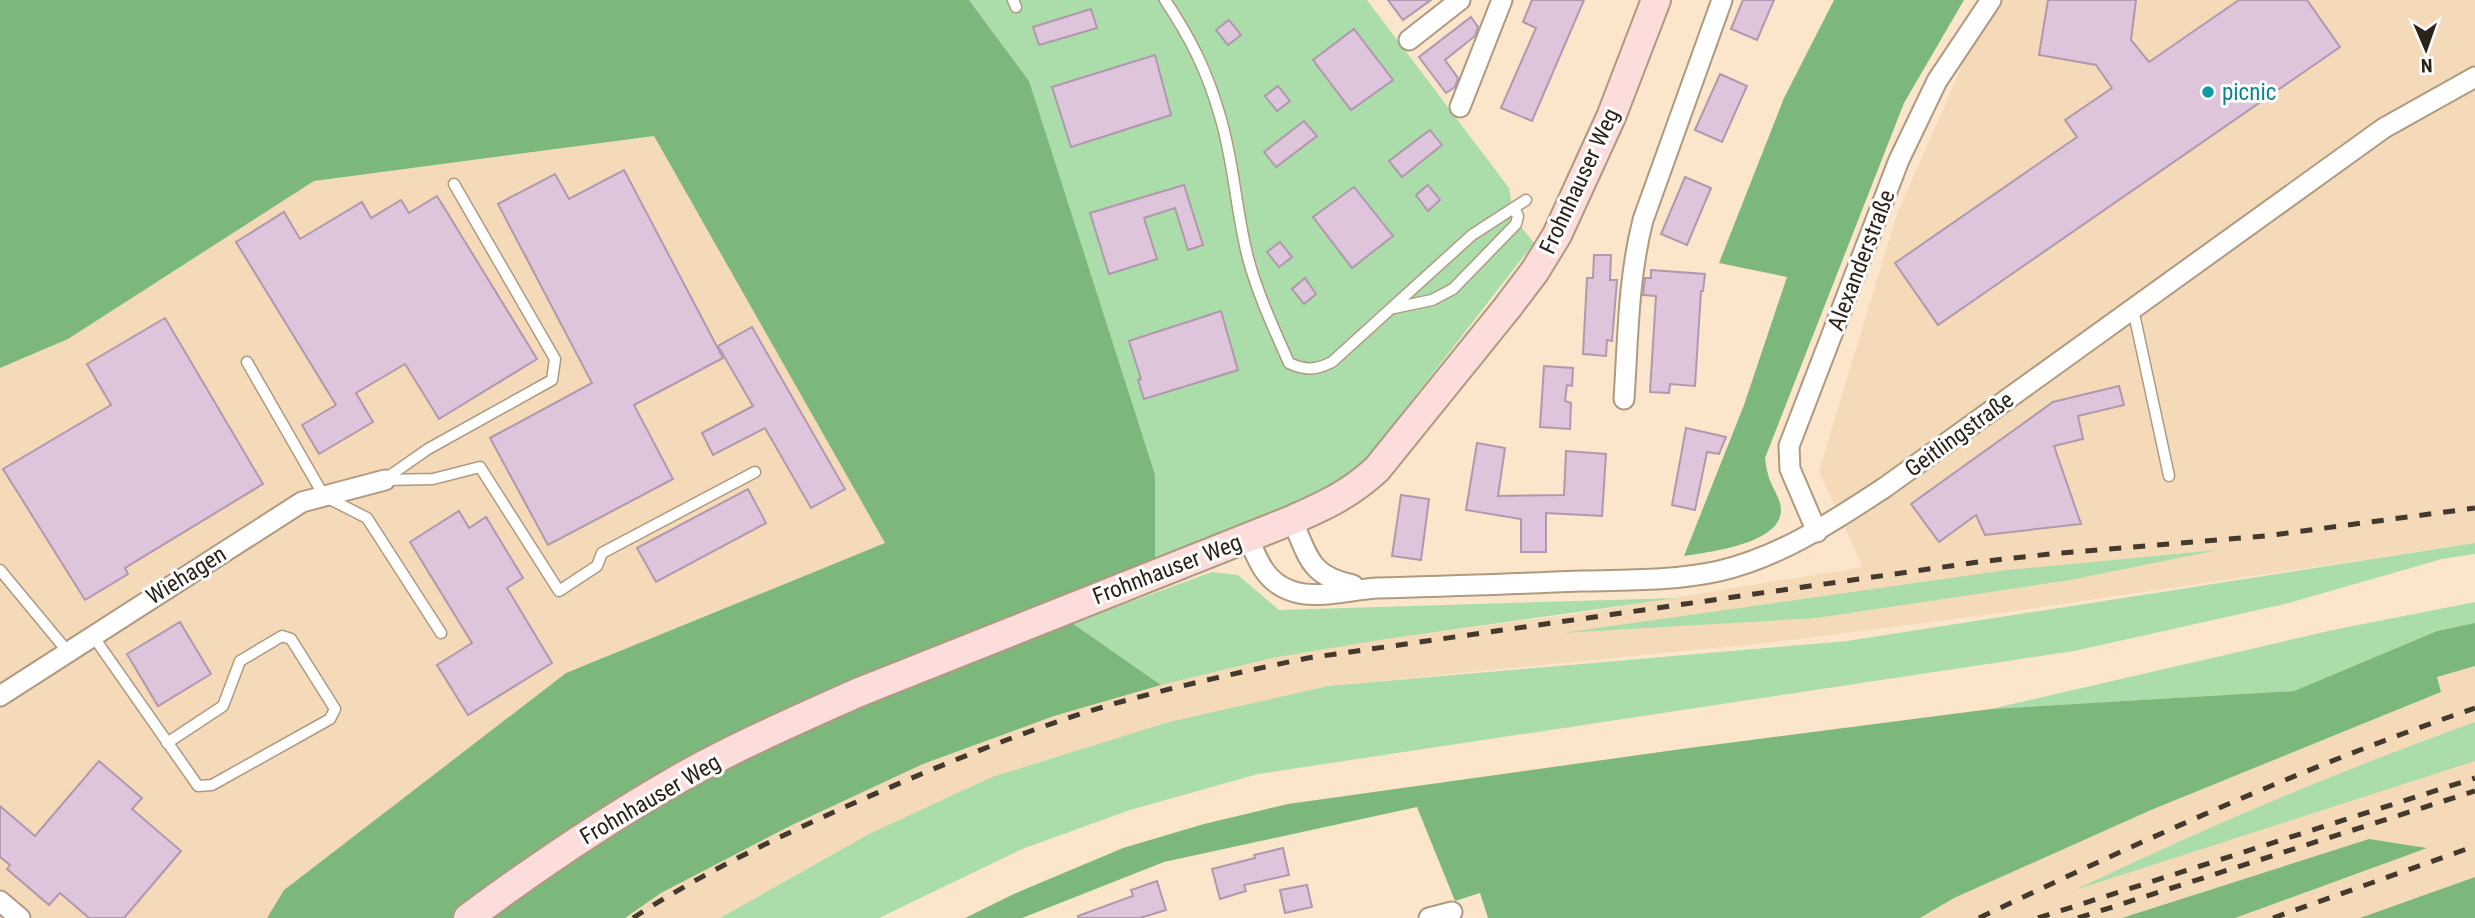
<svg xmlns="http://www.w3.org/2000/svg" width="2475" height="918" font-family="'Roboto Condensed',sans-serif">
	<rect width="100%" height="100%" fill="#fbe5cb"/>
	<!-- built -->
	<g fill="#f5dab9">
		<path d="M1991 0H2475V543L2015 611 1777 642 1328 686 1008 773 869 834 720 918H625L661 893 792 825 923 764 1054 716 1161 685 1272 658 1386 639 1576 614 1863 567 1819 471 1897 214Z"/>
		<path d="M654 136 885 543 566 673 284 890 267 918H0V368L68 339 314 181Z"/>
		<path d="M2475 666V877L2360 918H1921L1954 898 2151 810 2441 692 2436 677Z"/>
	</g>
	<!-- green -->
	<g fill="#abddaa">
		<path d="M969 0H1367L1509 188 1514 218 1534 243 1371 453 1324 495 1155 564 1029 81Z"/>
		<path d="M2475 543V554L2442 559 2285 604 2074 651 1258 774 1130 810 1022 849 879 918H720L869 834 992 777 1169 722 1328 686 1847 641Z"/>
		<path d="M2218 550 2070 580 1816 618 1562 633 2007 570Z"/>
		<path d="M1212 572 1238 575 1279 610 1677 598 1386 639 1272 658 1161 685 1072 623Z"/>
		<path d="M2475 602V623L2437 631 2294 691 1991 709 2333 630Z"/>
		<path d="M2475 722V761L2075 890C2206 827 2339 771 2475 722Z"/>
	</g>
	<!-- forest -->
	<g fill="#7cb87c">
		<path d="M0 0H969L1029 81 1155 475V564L1115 581 1072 623 1161 685 1054 716 923 764 792 825 661 893 625 918H267L284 890 566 673 885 543 654 136 314 181 68 339 0 368Z"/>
		<path d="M1834 0H1964L1904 103 1765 458C1766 463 1766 469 1768 474 1770 485 1781 498 1781 510 1781 544 1708 552 1684 556L1744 405 1787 277 1719 263 1784 98Z"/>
		<path d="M2475 623V666L2437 677 2441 692 2151 810 1954 898 1920 918H1488L1480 893 1455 901 1417 807 1164 862 1022 918H965L1016 893 1123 848 1204 824 1288 804 1689 748 1991 709 2294 691 2437 631Z"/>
		<path d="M2369 839 2427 848 2235 918H2122Z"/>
		<path d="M2475 877V918H2360Z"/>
	</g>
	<!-- building -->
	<g fill="#dec5dc" stroke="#b098ae" stroke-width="2">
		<path d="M1388 0H1431L1403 20Z"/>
		<path d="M1532 0H1584L1532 121 1501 108 1536 28 1523 22Z"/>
		<path d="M1743 0H1774L1757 40 1731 29Z"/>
		<path d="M2048 0H2136L2131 40 2149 62 2239 0H2307L2340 47 1938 325 1895 263 2077 137 2065 120 2112 88 2096 65 2039 55Z"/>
		<path d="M1091 9 1097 28 1039 45 1033 27Z"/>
		<path d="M1471 17 1478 27 1475 36 1445 60 1458 78 1455 87 1446 93 1419 57Z"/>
		<path d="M1229 20 1241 35 1228 45 1216 30Z"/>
		<path d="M1354 29 1393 80 1351 110 1313 60Z"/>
		<path d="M1155 55 1171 115 1071 147 1052 87Z"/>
		<path d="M1720 74 1747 86 1722 142 1695 130Z"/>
		<path d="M1278 86 1290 101 1277 111 1265 96Z"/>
		<path d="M1304 121 1317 136 1276 167 1264 152Z"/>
		<path d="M1430 130 1442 145 1402 177 1389 161Z"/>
		<path d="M624 170 723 358 634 405 673 479 548 545 490 438 592 383 498 204 555 174 569 199Z"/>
		<path d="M1685 177 1711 188 1687 245 1661 234Z"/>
		<path d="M1184 185 1203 245 1188 250 1175 208 1144 218 1157 259 1109 274 1090 213Z"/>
		<path d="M1428 185 1440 200 1428 211 1416 195Z"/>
		<path d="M1354 187 1393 236 1352 268 1313 217Z"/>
		<path d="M437 196 537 359 439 419 405 364 356 393 373 422 319 454 302 425 336 405 236 242 284 212 300 239 362 202 371 218 401 200 409 213Z"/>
		<path d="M1280 242 1292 257 1279 267 1267 252Z"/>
		<path d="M1594 255H1611L1610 280H1617L1612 341 1607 340 1606 356 1583 354 1587 278H1593Z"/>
		<path d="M1651 270 1705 274 1703 291H1701L1695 386 1670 384 1669 393 1650 392 1656 296 1643 295 1645 278H1651Z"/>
		<path d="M1305 278 1316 294 1304 304 1292 289Z"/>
		<path d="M1221 311 1238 370 1144 399 1138 380 1141 379 1129 341Z"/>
		<path d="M165 318 263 484 125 568 128 574 85 600 3 469 111 405 87 364Z"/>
		<path d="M752 327 845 489 811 508 765 428 713 455 702 433 753 406 718 346Z"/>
		<path d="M1544 366 1573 368 1572 386 1567 385 1565 401 1571 403 1570 429 1540 427Z"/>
		<path d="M2119 386 2124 405 2078 416 2083 439 2054 446 2081 524 1985 535 1976 515 1939 542 1911 504 2053 402Z"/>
		<path d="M1686 428 1726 437 1719 454 1707 452 1695 510 1672 505Z"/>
		<path d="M1477 443 1505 448 1498 496 1564 495 1566 451 1606 454 1602 516 1546 513V552H1521V519L1466 510Z"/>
		<path d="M748 489 766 523 656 582 637 548Z"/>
		<path d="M1401 495 1429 499 1421 560 1392 556Z"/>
		<path d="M459 511 469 528 486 517 523 578 507 588 552 663 468 715 437 665 472 643 410 542Z"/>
		<path d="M180 622 211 674 158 706 127 654Z"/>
		<path d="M99 761 142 798 132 809 181 851 124 918H89L60 893 49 905 7 869 10 865 0 857V806L35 836Z"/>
		<path d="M1283 848 1289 875 1244 885 1246 891 1220 899 1212 869 1255 858 1254 855Z"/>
		<path d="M1157 881 1166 910 1140 918H1078V916L1133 896 1131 890Z"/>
		<path d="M1307 885 1312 907 1285 913 1280 890Z"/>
	</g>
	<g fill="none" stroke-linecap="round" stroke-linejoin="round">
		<defs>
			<g id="service">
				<path d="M1013 0 1016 7"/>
				<path d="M1165 0C1191 39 1207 71 1220 116 1234 162 1236 212 1248 258 1258 295 1274 329 1289 363 1306 371 1316 370 1332 362L1472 235 1526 200"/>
				<path d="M1394 308 1432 300 1453 289 1516 224 1518 216 1514 208"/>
				<path d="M2133 309 2169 476"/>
				<path d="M247 362 324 496 367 518 441 633"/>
				<path d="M385 479 428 449 552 380 555 359 454 184"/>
				<path d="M385 480 433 479 480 467 559 591 597 566 602 553 755 472"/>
				<path d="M0 570 68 652"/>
				<path d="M93 636 198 786 212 785 330 719 335 709 291 639 282 636 240 661 223 706 167 743"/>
			</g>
			<g id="minor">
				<path d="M1409 40 1460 0"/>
				<path d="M1460 107 1502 0"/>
				<path d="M1624 399C1628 339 1628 279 1643 220L1722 0"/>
				<path d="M1292 520C1309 557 1309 576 1353 585"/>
				<path d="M1817 532 1790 469 1789 446 1899 160 1937 81 1991 0"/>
				<path d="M1248 537C1257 559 1265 581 1289 590 1315 601 1351 589 1378 588 1446 586 1513 584 1581 581 1626 580 1674 581 1719 571 1780 557 1832 522 1884 488L2384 128 2475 77"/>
				<path d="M0 696 302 502 385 480"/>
				<path d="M0 901 20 918"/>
				<path d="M1429 918 1452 912"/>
			</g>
			<path id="secondary" d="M468 918C534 869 602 823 673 782 732 748 795 721 857 693L1292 520C1326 505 1350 494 1377 469L1507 308 1535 271 1557 235 1611 117 1656 0"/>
		</defs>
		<!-- service casing -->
		<use href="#service" stroke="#ae9a81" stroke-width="13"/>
		<!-- minor casing -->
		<use href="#minor" stroke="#ae9a81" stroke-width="23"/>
		<!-- secondary casing -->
		<use href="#secondary" stroke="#ae9a81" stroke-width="32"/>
		<!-- service -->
		<use href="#service" stroke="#fff" stroke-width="10"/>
		<!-- minor -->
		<use href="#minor" stroke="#fff" stroke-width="19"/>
		<!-- secondary -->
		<use href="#secondary" stroke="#fcdddb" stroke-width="28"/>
		<!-- rail -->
		<g stroke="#43392d" stroke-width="5" stroke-dasharray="12 12" stroke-linecap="butt">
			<path d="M633 918C702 873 778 837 854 803 936 767 1020 732 1106 706 1173 687 1240 672 1308 658L1978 562 2050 554 2265 536 2475 508"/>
			<path d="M1979 918C2141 841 2305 766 2475 708"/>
			<path d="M2038 918 2475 778"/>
			<path d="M2078 918 2475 791"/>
			<path d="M2273 918 2475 846"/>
		</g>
	</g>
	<!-- markers -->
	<circle fill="#0f9aa8" stroke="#fff" stroke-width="2.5" cx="2208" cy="92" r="7"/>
	<g text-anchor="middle" stroke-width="6" stroke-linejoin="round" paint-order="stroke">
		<!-- culture labels -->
		<g font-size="23" fill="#0d838f" stroke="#fff" text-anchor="start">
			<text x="2222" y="100">picnic</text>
		</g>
		<!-- street labels -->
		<g font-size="23" fill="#2b2319" stroke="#fff">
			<text transform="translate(1579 181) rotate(-65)" y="8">Frohnhauser Weg</text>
			<text transform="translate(1861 260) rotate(-69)" y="8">Alexanderstraße</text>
			<text transform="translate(1959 434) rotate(-36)" y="8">Geitlingstraße</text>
			<text transform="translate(1167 569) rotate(-21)" y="8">Frohnhauser Weg</text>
			<text transform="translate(186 575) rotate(-32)" y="8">Wiehagen</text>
			<text transform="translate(650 799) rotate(-30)" y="8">Frohnhauser Weg</text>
		</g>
	</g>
	<!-- north arrow -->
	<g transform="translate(2426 49) rotate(178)" stroke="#ffffff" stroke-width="5" paint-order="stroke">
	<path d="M0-5L12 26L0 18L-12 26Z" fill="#2b2319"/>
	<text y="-10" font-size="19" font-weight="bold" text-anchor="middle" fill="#2b2319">N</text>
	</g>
</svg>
